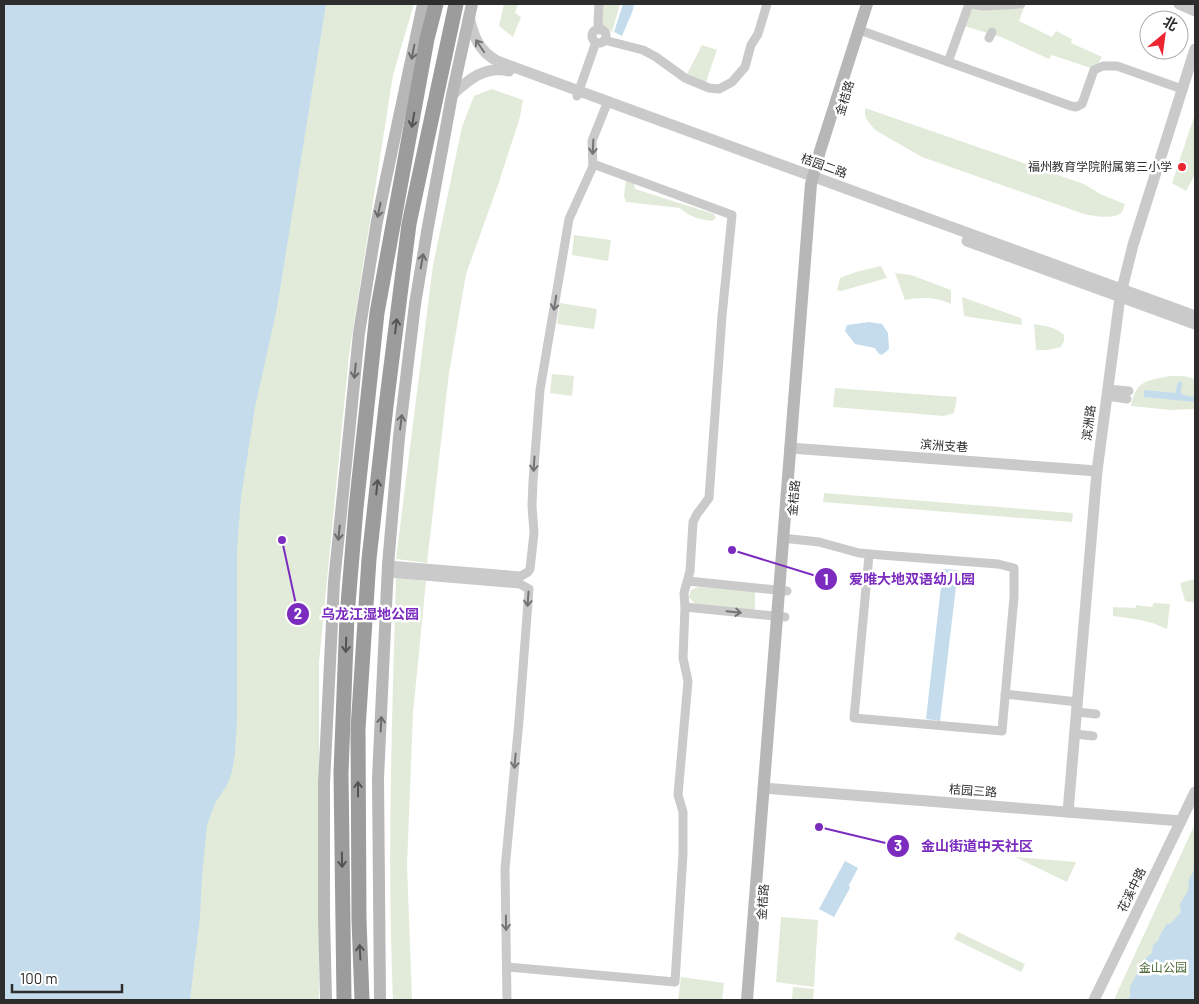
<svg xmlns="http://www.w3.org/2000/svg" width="1199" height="1004" font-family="Barlow,'Noto Sans SC',sans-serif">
	<rect width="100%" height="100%" fill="#fff"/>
	<!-- green -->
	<g fill="#e2ebd9">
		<path d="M319 4H414L393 75 349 355 319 662V1000H183L236 493Z"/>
		<path d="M504 4H518L515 13 521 17 513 37 499 26Z"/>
		<path d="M602 4H620L612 32 603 28 600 16Z"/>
		<path d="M972 7 1008 9 1024 8 1019 21 1052 37 1056 31 1072 39 1071 43 1102 57 1098 64 1091 68 1052 55 1049 59 1001 37 964 26Z"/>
		<path d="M702 45 717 50 705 85 686 76Z"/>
		<path d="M492 89 523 100 520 117 499 182 466 274 449 373 427 563 396 559 433 265 462 127 474 96Z"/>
		<path d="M865 108 1084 184 1100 194 1125 204C1124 206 1123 210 1122 212 1116 220 1093 216 1084 214L922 157 875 130 867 120 865 115Z"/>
		<path d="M1195 114V174L1186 191 1172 183Z"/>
		<path d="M626 180 634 183 635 189 714 214 716 218 712 221C700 219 689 217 680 208L626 202 624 196Z"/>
		<path d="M574 235 611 240 608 261 572 255Z"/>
		<path d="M881 266 887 278 841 291 837 290 840 278 856 272Z"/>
		<path d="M895 273 911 275 951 290V304C935 297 922 297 905 300Z"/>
		<path d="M962 297 1021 318 1022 325 964 316Z"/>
		<path d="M560 303 597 309 594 329 557 324Z"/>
		<path d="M1034 324C1045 326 1056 327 1064 335V341L1061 347 1048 350H1036Z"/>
		<path d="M552 374 574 376 572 396 550 393Z"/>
		<path d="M1169 376H1184L1195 379V409L1171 410 1131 406C1136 381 1145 381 1169 376Z"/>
		<path d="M835 388 957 397 954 413 944 416 833 407Z"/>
		<path d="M824 493 1073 513 1072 522 823 502Z"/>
		<path d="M396 578 426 581 413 713 407 865 412 1000H393C387 859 392 719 396 578Z"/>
		<path d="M1195 579V603L1185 601 1180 583Z"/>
		<path d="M698 587 755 591V610L699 605 693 602 689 597 691 590Z"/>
		<path d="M1154 603 1170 604 1167 629C1148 620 1134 619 1113 616V607L1136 608V605L1152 607Z"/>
		<path d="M1195 824V1000H1114L1117 993Z"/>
		<path d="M1015 857 1076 862 1067 882Z"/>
		<path d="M781 917 818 920 814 987 776 982Z"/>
		<path d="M958 932 1025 964 1021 972 954 939Z"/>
		<path d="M681 977 724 983 722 1000H678Z"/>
		<path d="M793 987 814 989 813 1000H792Z"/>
	</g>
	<!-- water -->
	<g fill="#c4dcec">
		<path d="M4 4H326L277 308 255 407 241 497 237 549V718L235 754 232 772 227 785 215 803 207 825 202 876 200 917 190 1000H4Z"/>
		<path d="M623 4H634L633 10 622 36 614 32Z"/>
		<path d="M869 322 882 324 888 333 889 349 882 355 878 353 875 348 855 344 845 331 847 325Z"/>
		<path d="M1178 382H1182L1181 392 1183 395 1195 397V402L1144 397V390L1175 393Z"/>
		<path d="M943 569 958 570 940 721 926 719Z"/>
		<path d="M845 861 858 868 849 885 850 888 834 917 819 909Z"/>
		<path d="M1195 861V1000H1128L1130 996V987L1144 960 1152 953 1153 945 1158 941 1161 933 1167 924 1171 923 1181 912 1180 904 1188 891 1189 883 1188 881 1195 868 1193 867Z"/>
	</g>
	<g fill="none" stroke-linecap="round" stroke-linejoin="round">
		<!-- minor -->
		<g stroke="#cacaca" stroke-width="9">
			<path d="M971 4 983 6 1021 4"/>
			<circle cx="599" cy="36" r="7"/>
			<path d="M599 30 598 22 599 4"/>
			<path d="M865 32 1071 106 1076 107 1082 104 1094 70 1103 66H1117L1182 89"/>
			<path d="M989 38 992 32"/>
			<path d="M604 40 643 50 656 57 685 78 709 88 719 89 732 82 745 67 751 45 758 34 767 4"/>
			<path d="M948 62 969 4"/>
			<path d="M577 96 596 42"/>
			<path d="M1108 389 1129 391"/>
			<path d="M1107 396 1127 399"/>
			<path d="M782 538 819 542 859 553 881 555 998 564 1014 568V597L1002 731 854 718 869 555"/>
			<path d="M388 565 521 576 528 572 530 569 534 533 532 506 533 481 540 390 569 219 593 166 592 141 608 101"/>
			<path d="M388 573 520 584 529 589 519 721 505 869 507 1000"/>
			<path d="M688 581 787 591"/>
			<path d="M685 607 785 617"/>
			<path d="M1005 694 1078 702"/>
			<path d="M1077 712 1096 714"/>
			<path d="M1075 734 1093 736"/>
			<path d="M507 967 675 982 683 854V812L678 795 688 681 683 658 685 607 684 593 690 571 693 522 697 514 709 498 722 316 732 215 593 164"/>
		</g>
		<!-- tertiary -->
		<g stroke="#cacaca" stroke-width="11">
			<path d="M1179 4 1195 11"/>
			<path d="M469 16C473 36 479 51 497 61L1195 316"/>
			<path d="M452 95C468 80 485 65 509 71"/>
			<path d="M967 241 1195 324"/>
			<path d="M790 448 1097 471"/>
			<path d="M763 788 1181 821"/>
			<path d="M1068 812 1097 471 1120 297 1133 245 1195 49"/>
			<path d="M1094 1000 1195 792"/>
		</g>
		<!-- secondary -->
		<g stroke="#b7b7b7" stroke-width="12">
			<path d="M326 1000 324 915V784L334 582 346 464 359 333 377 221 423 4"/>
			<path d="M380 1000 378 778 388 565 399 437 415 304 427 232 452 95 472 4"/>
			<path d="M747 1000 811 184 820 151 867 4"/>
		</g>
		<!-- trunk -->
		<g stroke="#9c9c9c" stroke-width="15">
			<path d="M344 1000 341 773 347 616 356 508 377 313 427 39 436 4"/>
			<path d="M362 1000 359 920 358 729 369 559 386 406 409 224 456 4"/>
		</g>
	</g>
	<!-- one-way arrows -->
	<defs><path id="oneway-shaft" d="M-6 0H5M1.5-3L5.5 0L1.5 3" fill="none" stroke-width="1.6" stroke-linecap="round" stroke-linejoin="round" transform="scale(1.25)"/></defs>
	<g stroke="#747474">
		<use href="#oneway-shaft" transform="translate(480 46) rotate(-124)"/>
		<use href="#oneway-shaft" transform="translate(593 147) rotate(93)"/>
		<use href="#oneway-shaft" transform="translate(555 303) rotate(100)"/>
		<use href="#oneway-shaft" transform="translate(534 464) rotate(94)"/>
		<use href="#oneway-shaft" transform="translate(528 599) rotate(94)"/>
		<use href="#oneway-shaft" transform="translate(734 612) rotate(6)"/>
		<use href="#oneway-shaft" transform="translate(515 761) rotate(95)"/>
		<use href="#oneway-shaft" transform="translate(506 923) rotate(89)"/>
	</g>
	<g stroke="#6b6b6b">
		<use href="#oneway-shaft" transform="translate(413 52) rotate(101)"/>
		<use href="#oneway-shaft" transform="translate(379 210) rotate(102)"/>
		<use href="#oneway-shaft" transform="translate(422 261) rotate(-80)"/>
		<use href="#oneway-shaft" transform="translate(355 371) rotate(96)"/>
		<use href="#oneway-shaft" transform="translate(401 422) rotate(-83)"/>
		<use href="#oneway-shaft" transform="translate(339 533) rotate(96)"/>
		<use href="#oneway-shaft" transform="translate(381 724) rotate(-87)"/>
	</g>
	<g stroke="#545454">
		<use href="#oneway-shaft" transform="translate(413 120) rotate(100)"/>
		<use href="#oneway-shaft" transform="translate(396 326) rotate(-83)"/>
		<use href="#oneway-shaft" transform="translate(377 487) rotate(-84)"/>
		<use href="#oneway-shaft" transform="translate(346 645) rotate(92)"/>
		<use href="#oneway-shaft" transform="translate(358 789) rotate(-90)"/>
		<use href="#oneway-shaft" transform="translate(342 860) rotate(89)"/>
		<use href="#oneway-shaft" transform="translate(360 952) rotate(-93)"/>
	</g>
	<!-- markers -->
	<circle fill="#ed2530" stroke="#fff" stroke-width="2" cx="1182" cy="167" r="5"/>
	<g text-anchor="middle" stroke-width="5" stroke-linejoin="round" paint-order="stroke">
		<!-- street labels -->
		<g font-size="12" fill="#2d2d2d" stroke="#fff">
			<text transform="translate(845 98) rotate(-73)" y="4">金桔路</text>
			<text transform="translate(824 166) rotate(20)" y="4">桔园二路</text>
			<text transform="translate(1089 423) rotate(-83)" y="4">滨洲路</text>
			<text transform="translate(944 446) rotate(4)" y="4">滨洲支巷</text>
			<text transform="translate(794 498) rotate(-85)" y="4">金桔路</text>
			<text transform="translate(973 791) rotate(4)" y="4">桔园三路</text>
			<text transform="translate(1132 890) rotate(-64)" y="4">花溪中路</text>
			<text transform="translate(763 902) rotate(-86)" y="4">金桔路</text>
		</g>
		<!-- poi labels -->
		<g font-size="12" fill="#2d2d2d" stroke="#fff" text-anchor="end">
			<text x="1172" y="171">福州教育学院附属第三小学</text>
		</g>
		<!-- park labels -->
		<g font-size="12" fill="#4e6a38" stroke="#fff">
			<text x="1163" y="972">金山公园</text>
		</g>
	</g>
	<!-- callouts -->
	<path fill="none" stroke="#7b2cbf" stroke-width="2" d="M732 550L826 579M282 540L298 614M819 827L898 846"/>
	<g fill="#7b2cbf" stroke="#fff" stroke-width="2">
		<circle cx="732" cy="550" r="5"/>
		<circle cx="282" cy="540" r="5"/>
		<circle cx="819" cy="827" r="5"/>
		<circle cx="826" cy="579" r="12"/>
		<circle cx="298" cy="614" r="12"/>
		<circle cx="898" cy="846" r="12"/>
	</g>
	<g font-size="15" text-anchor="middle" font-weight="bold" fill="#fff">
		<text x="826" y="585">1</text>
		<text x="298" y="619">2</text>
		<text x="898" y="851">3</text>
	</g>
	<g font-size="14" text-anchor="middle" font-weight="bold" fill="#7b2cbf" stroke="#fff" stroke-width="5" stroke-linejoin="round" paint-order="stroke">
		<text x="912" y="584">爱唯大地双语幼儿园</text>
		<text x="370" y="619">乌龙江湿地公园</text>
		<text x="977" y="851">金山街道中天社区</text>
	</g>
	<!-- border -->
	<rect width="1199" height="1004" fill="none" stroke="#2d2d2d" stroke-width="10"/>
	<!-- north arrow -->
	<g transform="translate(1164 35) rotate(29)"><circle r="24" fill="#ffffff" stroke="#ababab"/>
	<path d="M0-4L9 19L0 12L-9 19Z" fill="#ed2530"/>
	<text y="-8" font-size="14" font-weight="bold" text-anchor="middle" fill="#2d2d2d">北</text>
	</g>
	<!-- scale -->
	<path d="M12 984v8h110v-8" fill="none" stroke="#2d2d2d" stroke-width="2.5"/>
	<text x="20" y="984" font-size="15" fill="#2d2d2d" stroke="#ffffff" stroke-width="4" paint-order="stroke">100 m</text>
</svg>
